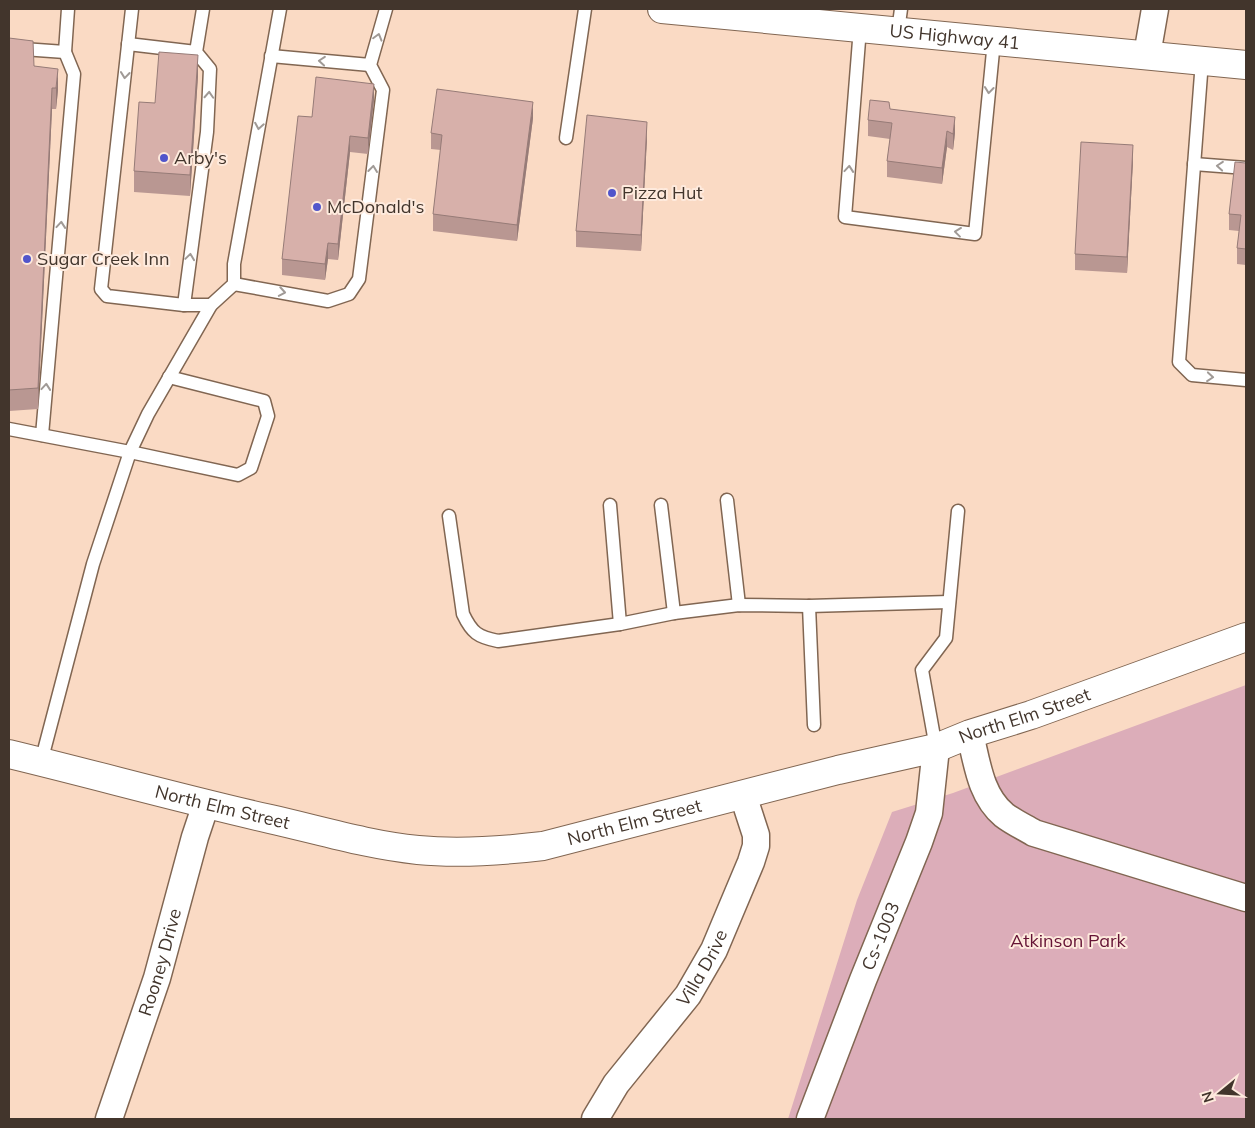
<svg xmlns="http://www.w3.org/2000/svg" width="1255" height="1128" font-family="Mulish,sans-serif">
	<rect width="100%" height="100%" fill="#fadac4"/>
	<!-- green -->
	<path fill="#dcadb9" d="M1246 685V1119H788L857 900 892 812 953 793Z"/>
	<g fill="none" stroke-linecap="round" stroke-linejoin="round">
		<defs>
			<g id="lane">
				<path d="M132 9 101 289 107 296 184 305H211"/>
				<path d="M860 28 845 217 975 234 994 41"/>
				<path d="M898 31 901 9"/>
				<path d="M128 44 196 52"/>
				<path d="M9 48 65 52"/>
				<path d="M271 56 370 65"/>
				<path d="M1202 61 1179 362 1192 375 1246 380"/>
				<path d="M566 138 585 9"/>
				<path d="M1194 164 1246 168"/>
				<path d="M234 284 328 301 349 294 359 279 383 90 370 65 386 9"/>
				<path d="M184 305 207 132 210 69 196 52 203 9"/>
				<path d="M9 429 130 452 238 475 251 468 268 416 264 401 169 377"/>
				<path d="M42 435 74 74 65 52 68 9"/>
				<path d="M727 500 739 605"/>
				<path d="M610 505 620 624"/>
				<path d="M661 505 674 613"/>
				<path d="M449 516 463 614C472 633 478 637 498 641L620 624 674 613 739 605 809 606 949 602"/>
				<path d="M809 606 814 725"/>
				<path d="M936 748 922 670 946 638 958 511"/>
				<path d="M41 762 93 564 130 452 148 414 211 305 234 284V264L280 9"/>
			</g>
			<g id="street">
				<path d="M1147 55 1155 9"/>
				<path d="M970 734C977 762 980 795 1004 815 1013 822 1024 827 1034 833L1246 898"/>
				<path id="s1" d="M109 1119 157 978 195 837 206 804"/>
				<path id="s2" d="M595 1119 616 1084 688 995 714 950 751 862 756 846V835L743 795"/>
				<path id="s3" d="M810 1119 863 980 919 842 929 813 936 748"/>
			</g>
			<g id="secondary">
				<path id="s4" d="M9 754C96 775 182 799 270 819 319 830 368 845 418 850 460 854 501 851 543 846L838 770 936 748 970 734 1031 715 1246 637"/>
			</g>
			<g id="highway">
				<path id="s5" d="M662 9 1246 65"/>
			</g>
		</defs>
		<!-- lane casing -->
		<use href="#lane" stroke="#816652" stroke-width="15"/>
		<!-- street casing -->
		<use href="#street" stroke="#816652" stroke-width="29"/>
		<!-- secondary casing -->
		<use href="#secondary" stroke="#816652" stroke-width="30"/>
		<!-- highway casing -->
		<use href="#highway" stroke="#816652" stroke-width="30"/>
		<!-- lane -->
		<use href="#lane" stroke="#fff" stroke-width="12"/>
		<!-- street -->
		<use href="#street" stroke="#fff" stroke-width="26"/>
		<!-- secondary -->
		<use href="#secondary" stroke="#fff" stroke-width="28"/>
		<!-- highway -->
		<use href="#highway" stroke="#fff" stroke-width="28"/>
	</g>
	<!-- wall -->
	<g fill="#b99792">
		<path d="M9 38 34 66 58 90 56 109H52L38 409 9 411Z"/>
		<path d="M198 76 190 196 134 192V171L155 103Z"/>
		<path d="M374 100 368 154 350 152 338 260 328 259 325 280 282 275V259L312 117Z"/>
		<path d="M890 109 955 133 953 150 947 147 942 184 887 177V161L890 139 868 136V120Z"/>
		<path d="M533 118 517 241 433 231V214L441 150 431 149V133Z"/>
		<path d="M647 138 641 251 576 247V231Z"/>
		<path d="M1133 161 1127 273 1075 270V254Z"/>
		<path d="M1246 163V265L1237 264V248L1239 231 1229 230V214Z"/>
	</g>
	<!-- shaded-wall -->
	<g fill="#967b77">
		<path d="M198 55V76L190 196V175Z"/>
		<path d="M58 69V90L56 109V88Z"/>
		<path d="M374 84V100L368 154V138Z"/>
		<path d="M52 88V109L38 409V388Z"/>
		<path d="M533 102V118L517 241V225Z"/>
		<path d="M955 117V133L953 150V134Z"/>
		<path d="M647 122V138L641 251V235Z"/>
		<path d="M947 131V147L942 184V168Z"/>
		<path d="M350 136V152L338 260V244Z"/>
		<path d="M1133 145V161L1127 273V257Z"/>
		<path d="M328 243V259L325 280V264Z"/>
	</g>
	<!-- building -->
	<g fill="#d7b0aa" stroke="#967b77">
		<path d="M9 38 33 41 34 66 58 69 56 88H52L38 388 9 390Z"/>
		<path d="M159 52 198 55 190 175 134 171 139 102 155 103Z"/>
		<path d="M316 77 374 84 368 138 350 136 338 244 328 243 325 264 282 259 298 116 312 117Z"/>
		<path d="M437 89 533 102 517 225 433 214 442 135 431 133Z"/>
		<path d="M870 100 889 102 890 109 955 117 953 134 947 131 942 168 887 161 892 123 868 120Z"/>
		<path d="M587 115 647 122 641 235 576 231Z"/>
		<path d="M1081 142 1133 145 1127 257 1075 254Z"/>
		<path d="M1235 162 1246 163V249L1237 248 1241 215 1229 214Z"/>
	</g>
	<!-- one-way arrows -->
	<defs><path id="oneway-chevron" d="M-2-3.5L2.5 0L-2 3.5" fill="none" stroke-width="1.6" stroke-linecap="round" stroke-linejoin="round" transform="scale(1.25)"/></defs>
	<g stroke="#a09a96">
		<use href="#oneway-chevron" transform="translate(378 37) rotate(-74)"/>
		<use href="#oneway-chevron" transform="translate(322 61) rotate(-175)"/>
		<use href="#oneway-chevron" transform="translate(125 75) rotate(96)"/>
		<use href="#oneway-chevron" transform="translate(989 90) rotate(96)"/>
		<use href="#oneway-chevron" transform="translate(209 95) rotate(-87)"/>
		<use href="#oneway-chevron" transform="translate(259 126) rotate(100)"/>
		<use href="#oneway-chevron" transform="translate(1220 166) rotate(-175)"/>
		<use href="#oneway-chevron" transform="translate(373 169) rotate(-83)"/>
		<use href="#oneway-chevron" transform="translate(849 169) rotate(-85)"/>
		<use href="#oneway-chevron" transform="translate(61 225) rotate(-85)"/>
		<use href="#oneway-chevron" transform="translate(958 232) rotate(-173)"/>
		<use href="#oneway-chevron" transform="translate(190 257) rotate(-82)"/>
		<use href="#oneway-chevron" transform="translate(282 292) rotate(10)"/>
		<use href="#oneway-chevron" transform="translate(1210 377) rotate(5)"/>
		<use href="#oneway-chevron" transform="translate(46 387) rotate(-85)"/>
	</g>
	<!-- markers -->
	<g fill="#5155cb" stroke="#feeadd" stroke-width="2">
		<circle cx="164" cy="158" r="5"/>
		<circle cx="612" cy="193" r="5"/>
		<circle cx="317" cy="207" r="5"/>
		<circle cx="27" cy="259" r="5"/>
	</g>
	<g text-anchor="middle" stroke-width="4" stroke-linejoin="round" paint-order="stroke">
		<!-- street labels -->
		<g font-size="18" fill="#42352c" stroke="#feeadd">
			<text dy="6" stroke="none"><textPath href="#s5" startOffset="294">US Highway 41</textPath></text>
			<text dy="6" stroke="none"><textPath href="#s4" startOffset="1045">North Elm Street</textPath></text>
			<text dy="6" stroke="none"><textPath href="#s4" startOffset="220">North Elm Street</textPath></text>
			<text dy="6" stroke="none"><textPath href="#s4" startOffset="640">North Elm Street</textPath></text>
			<text dy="6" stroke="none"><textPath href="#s3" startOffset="196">Cs-1003</textPath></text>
			<text dy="6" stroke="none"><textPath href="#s1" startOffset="165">Rooney Drive</textPath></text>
			<text dy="6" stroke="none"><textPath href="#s2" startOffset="186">Villa Drive</textPath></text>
		</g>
		<!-- poi labels -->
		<g font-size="18" fill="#42352c" stroke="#feeadd" text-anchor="start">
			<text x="174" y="164">Arby's</text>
			<text x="622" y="199">Pizza Hut</text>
			<text x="327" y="213">McDonald's</text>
			<text x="37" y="265">Sugar Creek Inn</text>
		</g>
		<!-- park labels -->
		<g font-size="18" fill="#651335" stroke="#feeadd">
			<text x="1068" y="947">Atkinson Park</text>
		</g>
	</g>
	<!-- border -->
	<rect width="1255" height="1128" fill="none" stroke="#42352c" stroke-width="20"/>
	<!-- north arrow -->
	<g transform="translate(1220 1093) rotate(252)" stroke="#feeadd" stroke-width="4" paint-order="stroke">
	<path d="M0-4L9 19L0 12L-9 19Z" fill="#42352c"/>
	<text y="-8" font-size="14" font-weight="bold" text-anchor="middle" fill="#42352c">N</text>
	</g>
</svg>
